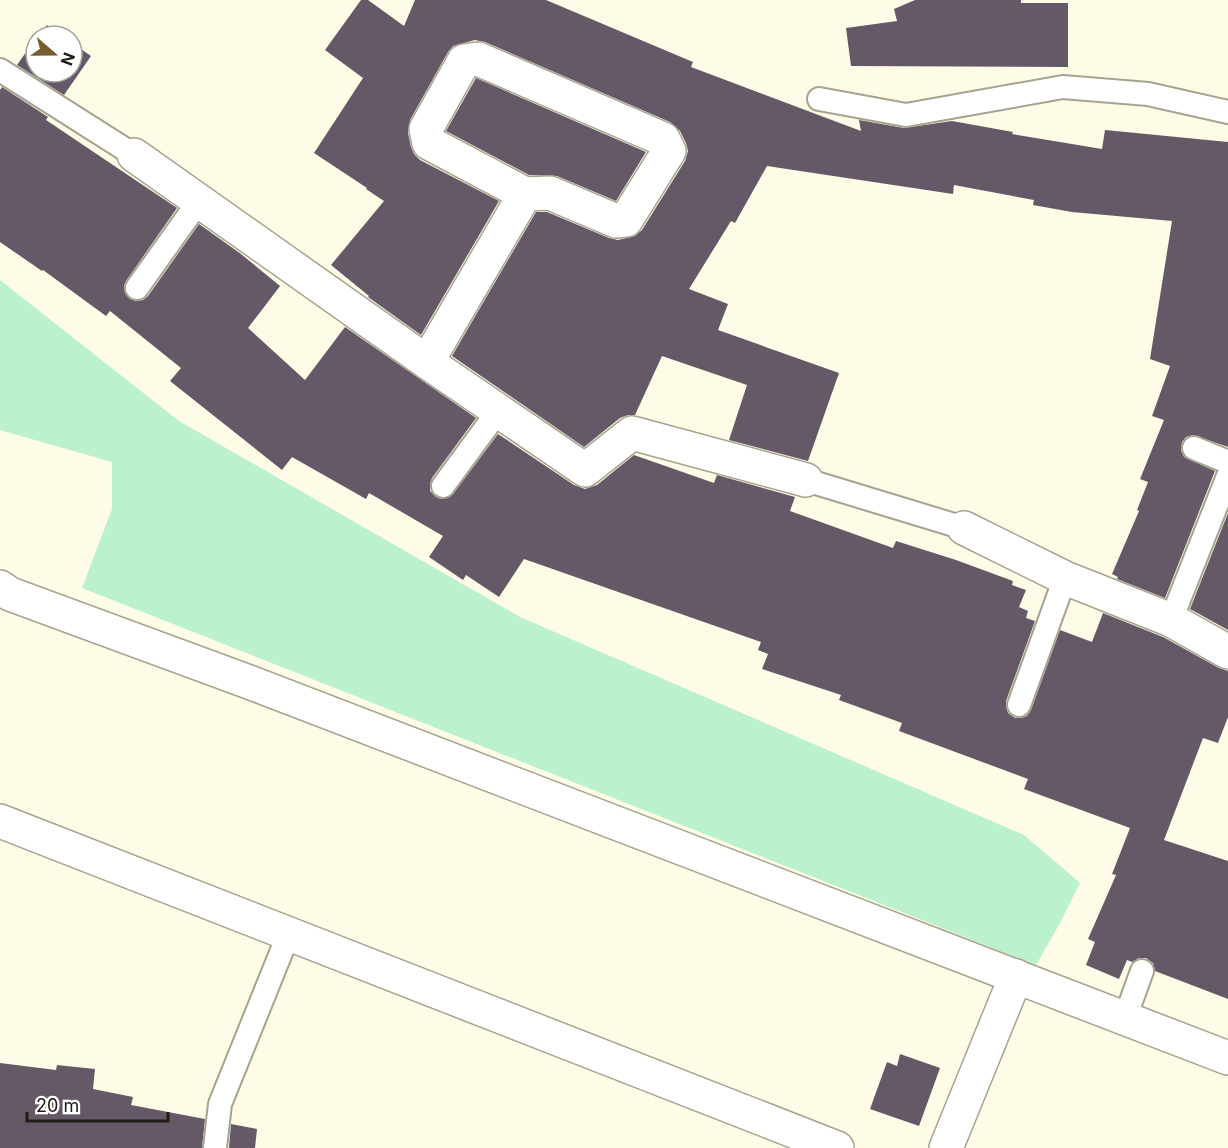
<svg xmlns="http://www.w3.org/2000/svg" width="1228" height="1148" font-family="Inter,sans-serif">
	<rect width="100%" height="100%" fill="#fefbe6"/>
	<!-- green -->
	<path fill="#bbf2cd" d="M0 280 179 421 520 617 1024 835 1080 883 1060 923 1036 965 82 588 112 509V462L0 430Z"/>
	<!-- building -->
	<g fill="#655967">
		<path d="M361 0H368L404 26 415 0H546L693 62 691 67 861 131 859 120 904 128 952 121 1013 132 1012 134 1102 149 1105 130 1228 142V447L1193 435 1186 437 1182 442 1181 450 1184 457 1215 471 1165 598 1117 579 1118 577 1112 574 1139 511 1137 510 1148 482 1140 479 1164 420 1152 416 1170 366 1150 359 1172 221 1072 212 1033 205 1034 200 954 185 953 194 767 166 735 223 731 221 689 289 728 304 718 330 839 373 808 461 729 440 747 385 662 356 635 415H628L620 418 584 447 452 356 536 212H547L609 238 618 240 635 236 642 230 685 161 688 151 686 143 680 131 670 122 485 42 475 40 453 46 448 52 410 120 408 133 411 147 414 154 420 160 499 201 421 335 368 297 369 296 331 265 384 201 366 189 367 188 314 153 363 78 325 50Z"/>
		<path d="M915 0H1021V3H1068V67L851 66 846 28 897 21 894 9Z"/>
		<path d="M47 25 62 36H38Z"/>
		<path d="M36 38V72H72V43L91 56 64 95 17 65Z"/>
		<path d="M476 78 646 152 616 201 557 176 529 175 446 131Z"/>
		<path d="M2 87 48 117 46 120 177 208 126 281 124 286 125 293 130 299 136 301 143 300 148 296 199 224 241 254 280 286 248 328 305 380 345 327 476 418 432 478 430 484V491L436 497 442 499 453 494 498 434 574 485 585 489 597 485 634 455 714 483 717 475 795 497 790 511 893 548 896 541 956 560 1013 581 1012 585 1026 590 1019 607 1028 611 1026 618 1035 621 1006 701V707L1008 713 1015 718H1021L1027 716 1031 710 1060 630 1092 642 1103 613 1163 637 1219 668 1228 671V717L1218 743 1203 738 1164 840 1228 861V999L1155 971 1153 963 1146 958H1139L1132 962 1127 960 1119 979 1086 965 1095 942 1088 939 1116 875 1112 874 1130 828 1024 789 1028 779 899 731 902 723 839 700 841 695 762 669 768 654 758 650 761 642 524 559 499 597 466 575 463 580 429 557 443 536 369 493 366 499 292 457 282 470 170 381 181 368 110 311 106 316 43 270 42 271 0 242V90Z"/>
		<path d="M1228 513V630L1190 609Z"/>
		<path d="M900 1054 940 1068 919 1126 870 1109 887 1062 897 1066Z"/>
		<path d="M0 1063 56 1070 57 1065 95 1069 93 1089 133 1097 131 1105 205 1119 202 1148H0Z"/>
		<path d="M231 1124 257 1129 255 1148H229Z"/>
	</g>
	<g fill="none" stroke-linecap="round" stroke-linejoin="round">
		<defs>
			<g id="service">
				<path d="M0 70 134 155"/>
				<path d="M819 99 906 115 1063 87 1148 94 1228 112"/>
				<path d="M137 288 199 201"/>
				<path d="M1194 448 1228 462"/>
				<path d="M806 480 964 528"/>
				<path d="M443 486 499 410"/>
				<path d="M1171 620 1228 476"/>
				<path d="M1019 705 1065 578"/>
				<path d="M1125 1018 1142 971"/>
				<path d="M215 1148 220 1104 289 933"/>
			</g>
			<g id="minor">
				<path d="M134 155 427 362 585 470 632 433 806 480"/>
				<path d="M427 362 525 194 429 143 426 129 464 61 478 59 663 139 669 151 626 220 616 221 550 193 525 194"/>
				<path d="M964 528 1065 578 1171 620 1228 652"/>
				<path d="M0 587 10 594 249 682 1228 1058"/>
				<path d="M0 821 837 1148"/>
				<path d="M946 1148 1016 976"/>
			</g>
		</defs>
		<!-- service casing -->
		<use href="#service" stroke="#a6a390" stroke-width="26"/>
		<!-- minor casing -->
		<use href="#minor" stroke="#a6a390" stroke-width="36"/>
		<!-- service -->
		<use href="#service" stroke="#fff" stroke-width="22"/>
		<!-- minor -->
		<use href="#minor" stroke="#fff" stroke-width="33"/>
	</g>
	<!-- north arrow -->
	<g transform="translate(54 54) rotate(110)"><circle r="28" fill="#ffffff" stroke="#a5a4a1" stroke-width="1.5"/>
	<path d="M0-4.5L10 22L0 15L-10 22Z" fill="#785b2f"/>
	<text y="-9" font-size="16" font-weight="bold" text-anchor="middle" fill="#1d1c15">N</text>
	</g>
	<!-- scale -->
	<path d="M27 1112v9h141v-9" fill="none" stroke="#1d1c15" stroke-width="3"/>
	<text x="36" y="1112" font-size="18" fill="#1d1c15" stroke="#ffffff" stroke-width="4.5" paint-order="stroke">20 m</text>
</svg>
